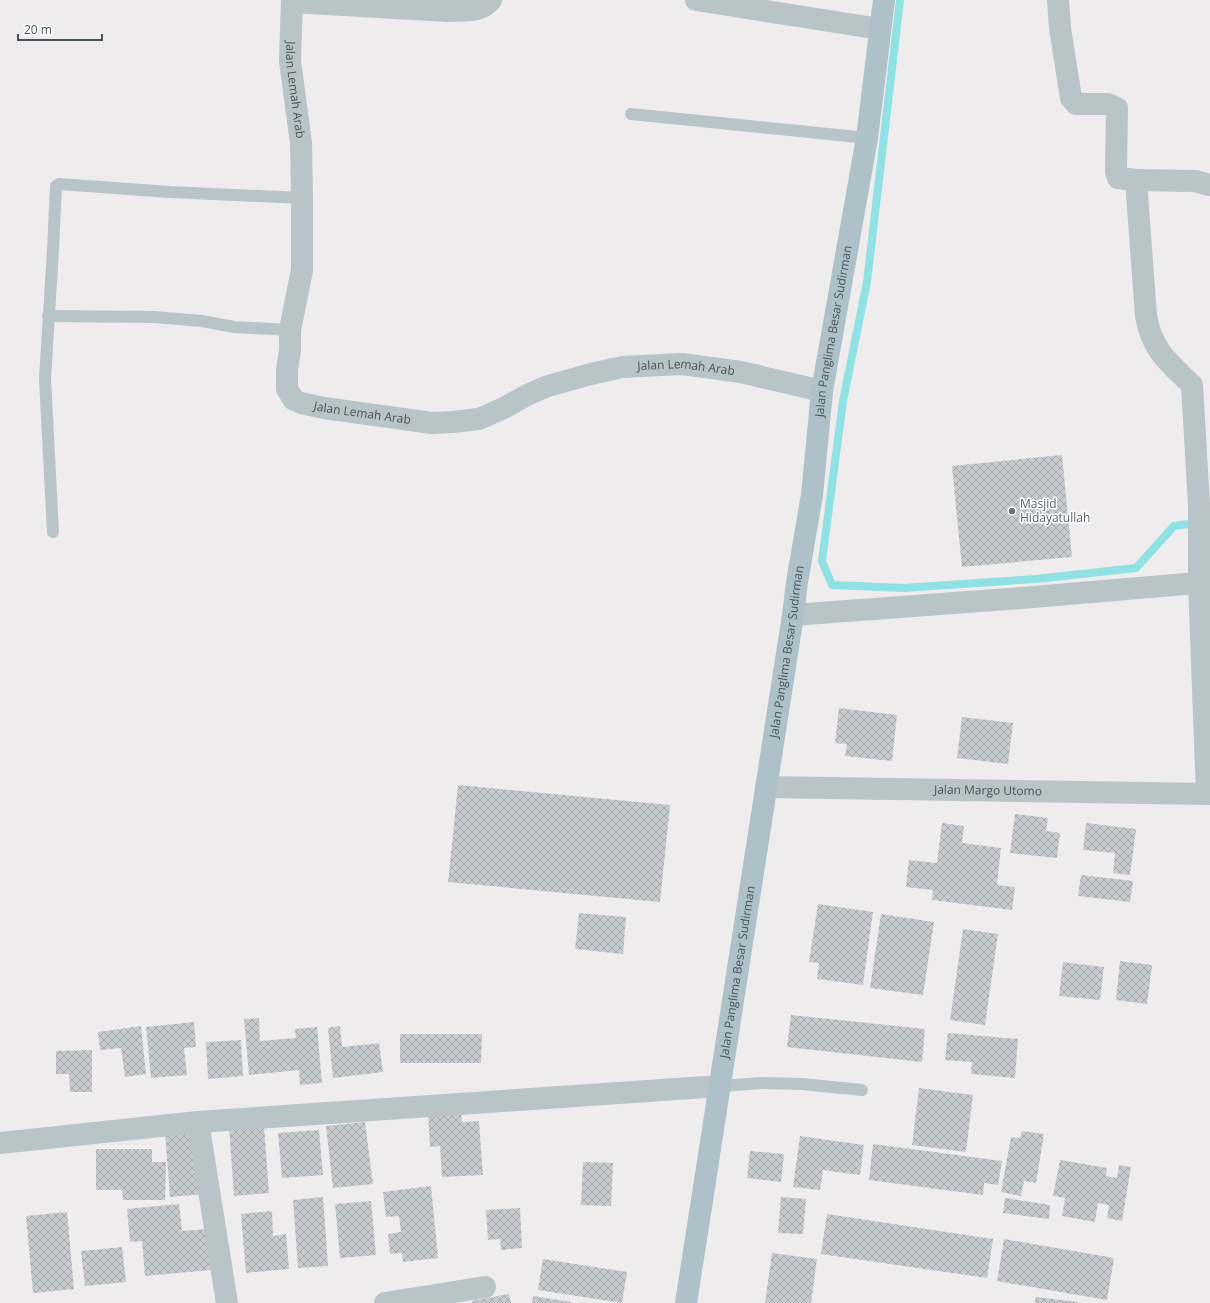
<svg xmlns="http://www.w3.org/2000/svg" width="1210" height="1303" font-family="'Open Sans',sans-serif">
	<defs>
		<pattern id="building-cross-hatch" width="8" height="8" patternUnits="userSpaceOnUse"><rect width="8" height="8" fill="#c7cbce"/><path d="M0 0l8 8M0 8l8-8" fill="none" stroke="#a3a7aa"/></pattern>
	</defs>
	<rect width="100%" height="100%" fill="#efeced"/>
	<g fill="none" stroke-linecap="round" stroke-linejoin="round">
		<!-- stream -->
		<path stroke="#8fe1e3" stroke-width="8" d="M900 0 867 282 843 401 822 561 832 585 904 588 1036 579 1136 568 1174 526 1210 521"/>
	</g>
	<!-- building -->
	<g fill="url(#building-cross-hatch)">
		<path d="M1062 455 1072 557 962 567 952 466Z"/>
		<path d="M839 708 897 715 892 761 845 756 847 744 835 743Z"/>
		<path d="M962 717 1013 723 1008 764 957 758Z"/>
		<path d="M458 785 670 805 660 902 448 882Z"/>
		<path d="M1015 814 1048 818 1046 831 1060 833 1057 858 1010 853Z"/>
		<path d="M942 823 964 826 962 843 1001 848 997 885 1015 887 1012 910 932 900 933 890 906 887 909 860 937 863Z"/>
		<path d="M1086 823 1136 829 1130 875 1113 873 1115 853 1083 850Z"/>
		<path d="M1081 875 1133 881 1130 902 1078 896Z"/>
		<path d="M818 904 873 912 863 985 817 979 819 963 809 962Z"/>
		<path d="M579 913 626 917 623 954 575 949Z"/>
		<path d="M881 914 934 922 923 995 870 988Z"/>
		<path d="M963 929 998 934 985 1025 950 1020Z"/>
		<path d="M1120 961 1152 965 1147 1004 1116 1000Z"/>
		<path d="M1063 962 1104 967 1100 1000 1059 996Z"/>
		<path d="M791 1015 925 1029 922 1062 787 1047Z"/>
		<path d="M259 1018 260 1041 296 1038 295 1029 317 1027 322 1083 300 1085 299 1070 249 1075 244 1019Z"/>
		<path d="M194 1022 196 1047 184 1048 187 1075 151 1078 146 1027Z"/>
		<path d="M141 1026 146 1074 125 1077 121 1048 100 1050 98 1032Z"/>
		<path d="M340 1026 342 1047 379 1043 383 1072 333 1078 328 1028Z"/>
		<path d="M948 1033 1018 1039 1015 1078 971 1074 972 1062 945 1060Z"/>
		<path d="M400 1034H482L481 1063H400Z"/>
		<path d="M241 1040 243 1076 208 1079 206 1042Z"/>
		<path d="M92 1050V1092H70L69 1074H56V1051Z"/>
		<path d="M919 1088 973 1095 966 1152 912 1145Z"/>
		<path d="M461 1111 462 1122 479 1121 483 1175 442 1177 440 1146 430 1147 428 1113Z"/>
		<path d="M365 1122 373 1184 333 1188 326 1126Z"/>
		<path d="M264 1125 269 1193 234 1196 229 1127Z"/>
		<path d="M319 1130 323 1175 282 1178 278 1133Z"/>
		<path d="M197 1131 204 1194 170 1197 165 1133Z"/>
		<path d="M1022 1131 1044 1134 1036 1183 1024 1181 1021 1196 1001 1192 1011 1137 1020 1138Z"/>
		<path d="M800 1136 864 1145 860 1175 823 1170 820 1190 793 1187Z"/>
		<path d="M873 1144 1002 1161 998 1185 984 1183 983 1195 869 1180Z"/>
		<path d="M96 1149H152V1162H166L165 1200H123L122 1190H96Z"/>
		<path d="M750 1151 784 1154 781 1182 747 1178Z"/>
		<path d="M1060 1160 1107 1168 1106 1176 1117 1178 1119 1165 1131 1167 1122 1221 1107 1218 1109 1205 1098 1203 1095 1222 1062 1216 1065 1198 1053 1196Z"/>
		<path d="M583 1162 613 1163 611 1206 581 1205Z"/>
		<path d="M431 1186 438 1258 403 1262 402 1253 390 1254 388 1234 401 1232 399 1216 386 1217 383 1192Z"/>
		<path d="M323 1197 328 1266 298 1268 293 1200Z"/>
		<path d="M781 1197 806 1199 803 1234 778 1233Z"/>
		<path d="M1005 1198 1050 1205 1049 1219 1003 1213Z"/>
		<path d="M371 1201 376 1255 340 1258 335 1204Z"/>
		<path d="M179 1204 182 1231 208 1229 211 1270 145 1276 142 1241 130 1242 127 1209Z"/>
		<path d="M520 1208 522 1248 501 1250 500 1239 488 1240 486 1210Z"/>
		<path d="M272 1211 273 1236 286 1234 289 1269 246 1273 241 1214Z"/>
		<path d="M67 1212 74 1289 33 1293 26 1216Z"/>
		<path d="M827 1214 993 1239 987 1278 821 1254Z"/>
		<path d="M1004 1239 1114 1258 1107 1300 997 1281Z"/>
		<path d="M122 1247 126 1282 85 1286 81 1251Z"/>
		<path d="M772 1253 817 1259 811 1303H765Z"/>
		<path d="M543 1259 627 1272 622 1303 538 1290Z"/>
		<path d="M509 1294 511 1303H472V1301Z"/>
		<path d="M533 1296 571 1302V1303H532Z"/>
		<path d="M1036 1297 1078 1302V1303H1035Z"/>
	</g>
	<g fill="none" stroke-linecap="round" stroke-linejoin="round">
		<!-- service -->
		<g stroke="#b9c4c8" stroke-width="12">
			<path d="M631 114 867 138"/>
			<path d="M48 316 154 317 202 321 234 327 290 330"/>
			<path d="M53 532 45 379 53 250 56 186 59 184 170 192 302 198"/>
			<path d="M720 1086 762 1083 802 1084 862 1090"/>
		</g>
		<!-- minor -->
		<g stroke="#b9c4c8" stroke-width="22">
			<path id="s1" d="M292 0 290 61 301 143 302 198V270L290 330V350L287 370V389L294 400 301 403 324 408 432 423 453 422 479 419 504 408 527 395 548 386 591 374 622 367 682 364 741 372 822 391"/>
			<path d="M696 0 880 29"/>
			<path d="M1058 0 1060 28 1071 98 1076 104H1108L1117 108 1116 172 1118 178 1136 180 1146 316C1152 350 1168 362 1192 385L1199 505V583L1207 794"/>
			<path d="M292 2 448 11C461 10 482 13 491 0"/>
			<path d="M1136 180 1195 181 1210 185"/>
			<path id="s2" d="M766 787 1210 794"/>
			<path d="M198 1122 227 1303"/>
			<path d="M0 1143 198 1122 720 1086"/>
			<path d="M385 1303 485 1287"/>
		</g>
		<!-- tertiary -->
		<path stroke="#b9c4c8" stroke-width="22" d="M793 615 1021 598 1210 582"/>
		<!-- primary -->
		<path stroke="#aec1c9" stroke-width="22" id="s3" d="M686 1303 793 615 797 582 812 495 822 391 867 138 884 0"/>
	</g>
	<!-- markers -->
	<circle fill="#6b7280" stroke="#fff" stroke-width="1.5" cx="1012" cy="511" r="4"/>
	<g text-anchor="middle" stroke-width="3" stroke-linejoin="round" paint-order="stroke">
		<!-- street labels -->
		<g font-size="12" fill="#475358" stroke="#fff">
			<text dy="4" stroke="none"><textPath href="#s1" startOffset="90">Jalan Lemah Arab</textPath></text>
			<text dy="4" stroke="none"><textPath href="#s3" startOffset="983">Jalan Panglima Besar Sudirman</textPath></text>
			<text dy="4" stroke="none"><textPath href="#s1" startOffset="809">Jalan Lemah Arab</textPath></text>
			<text dy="4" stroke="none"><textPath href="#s1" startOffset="474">Jalan Lemah Arab</textPath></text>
			<text dy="4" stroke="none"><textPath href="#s3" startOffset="659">Jalan Panglima Besar Sudirman</textPath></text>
			<text dy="4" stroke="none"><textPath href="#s2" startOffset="222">Jalan Margo Utomo</textPath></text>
			<text dy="4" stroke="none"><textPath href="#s3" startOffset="335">Jalan Panglima Besar Sudirman</textPath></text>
		</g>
		<!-- worship labels -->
		<g font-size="12" fill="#5b616d" stroke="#fff" text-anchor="start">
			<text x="1020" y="508">Masjid<tspan x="1020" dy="14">Hidayatullah</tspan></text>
		</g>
	</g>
	<!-- scale -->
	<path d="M18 34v6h84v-6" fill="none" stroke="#475358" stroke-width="2"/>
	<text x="24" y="34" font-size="12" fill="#475358" stroke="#ffffff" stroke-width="3" paint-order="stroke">20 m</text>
</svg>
